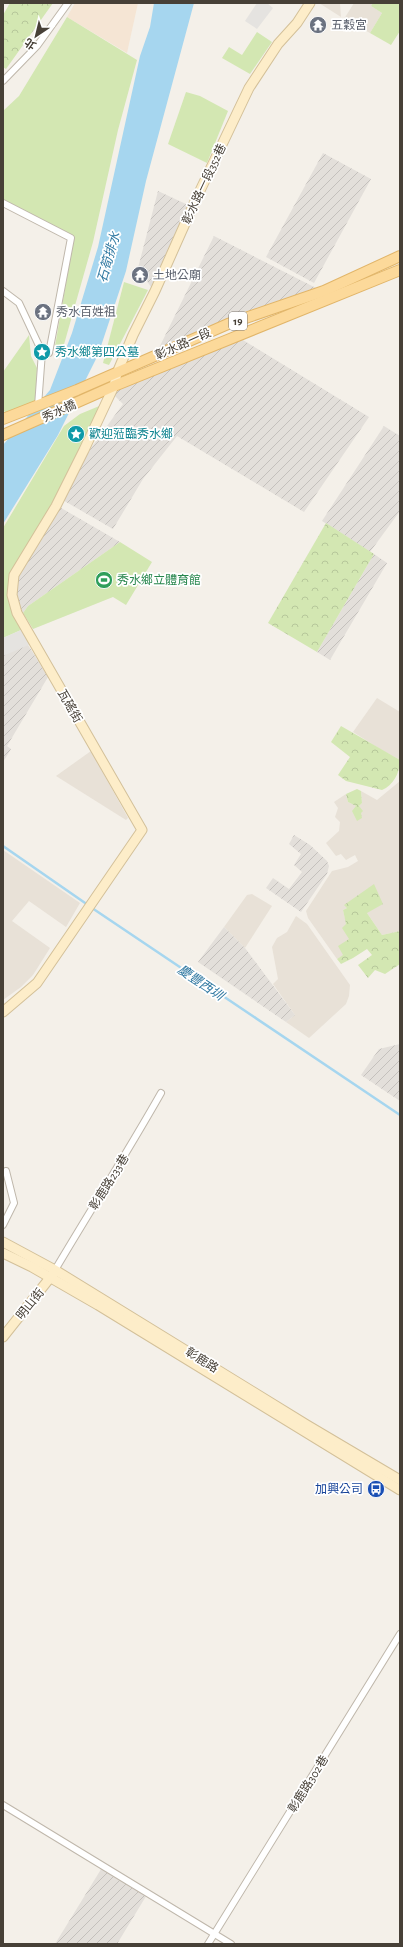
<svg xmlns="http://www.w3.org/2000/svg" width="403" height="1947" font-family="'Alegreya Sans','Noto Sans TC',sans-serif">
	<defs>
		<pattern id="industrial-furrows" width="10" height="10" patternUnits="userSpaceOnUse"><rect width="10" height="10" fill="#e3dfda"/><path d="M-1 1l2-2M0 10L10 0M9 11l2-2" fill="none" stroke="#c4c0bc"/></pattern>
		<pattern id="forest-crowns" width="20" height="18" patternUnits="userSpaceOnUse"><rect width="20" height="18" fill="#d3e7b2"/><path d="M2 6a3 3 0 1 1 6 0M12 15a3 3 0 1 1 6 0" fill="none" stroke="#b6c79a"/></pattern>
	</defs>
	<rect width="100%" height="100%" fill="#f4f0e9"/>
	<!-- residential -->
	<g fill="#e8e1d7">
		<path d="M319 3H340L341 17Z"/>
		<path d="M354 3H373L371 6 382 13 370 33 344 19Z"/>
		<path d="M377 698 400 712V760L380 749 353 732Z"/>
		<path d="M91 751 128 818 126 820 56 776Z"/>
		<path d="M400 781V931L382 935 367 913 347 908 343 910 350 939 344 955 337 959 308 918 306 911 332 871 348 867 358 861 355 855 346 860 341 854 336 856 326 843 339 831 340 822 335 817 338 808 334 802 346 794 348 802 356 806 361 813 359 806 362 803 361 791 377 800Z"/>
		<path d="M3 850 80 903 66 927 29 901 12 921 50 948 33 975 21 987 3 1000Z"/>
		<path d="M252 894 272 906 245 948 224 927 247 895Z"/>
		<path d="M296 916 307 924 350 985 349 996 346 1004 309 1038 286 1022 295 1015 273 984 278 979 272 947 277 938 287 932Z"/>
	</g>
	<!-- commercial -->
	<path fill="#f5e5d4" d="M75 3H138L127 53 67 17Z"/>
	<!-- industrial -->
	<g fill="url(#industrial-furrows)">
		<path d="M323 153 371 179 314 283 266 257Z"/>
		<path d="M158 191 188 205 151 287 138 268Z"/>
		<path d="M214 236 316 288 157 352Z"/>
		<path d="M238 337 369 417 304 512 177 436 143 479 113 529 61 499 91 448 123 404 112 393Z"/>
		<path d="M384 426 400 436V511L370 552 322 521Z"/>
		<path d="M56 505 120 542 28 606 23 613 19 605 13 582Z"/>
		<path d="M374 554 387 563 330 660 317 652Z"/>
		<path d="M25 640 48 677 7 746 11 749 3 762V652Z"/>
		<path d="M294 835 310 845 327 861 329 866 327 874 301 912 266 888 273 878 289 889 302 872 294 865 301 854 289 844Z"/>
		<path d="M224 927 245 948 295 1015 286 1022 198 962Z"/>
		<path d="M400 1044V1101L361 1075 379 1049Z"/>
		<path d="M103 1866 148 1893 117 1944H55Z"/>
	</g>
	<!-- green -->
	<g fill="#d3e7b2">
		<path d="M373 3H400V31L391 45 370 33 382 13 371 6Z"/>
		<path d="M67 17 137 60 118 130 93 242 63 348 55 346 74 237 3 201V111L19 96Z"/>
		<path d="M257 32 272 42 250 74 222 58 229 47 242 55Z"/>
		<path d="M186 92 200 96 228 111 207 163 168 144Z"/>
		<path d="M124 282 148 290 109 365 103 363Z"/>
		<path d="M29 335 31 356 37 368 35 405 9 416 3 410V372Z"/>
		<path d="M109 402 56 495 9 597 21 630 3 638V528L64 426 80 414Z"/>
		<path d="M120 542 152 562 126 605 113 597 33 629 23 613 28 606Z"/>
	</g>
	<!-- forest -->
	<g fill="url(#forest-crowns)">
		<path d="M10 3H53L6 69 3 67V15Z"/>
		<path d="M326 523 374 554 317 652 268 623Z"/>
		<path d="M341 726 400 760C400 772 394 785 382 790L346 781 338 775 350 757 331 742Z"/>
		<path d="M357 789 361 791 362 803 359 806 363 811 361 813 362 818 357 821 352 811 356 806 348 802 346 794Z"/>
		<path d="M374 884 383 904 367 913 382 935 400 931V964L385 974 375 970 368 978 358 965 372 955 367 949 353 958 341 964 337 959 343 955 338 946 349 939 342 928 346 924 343 910 347 908 344 905Z"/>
	</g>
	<!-- parking -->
	<g fill="#e5e3e0">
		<path d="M257 3H267L273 8 257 29 245 21Z"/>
		<path d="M21 630 31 644 3 656V638Z"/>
	</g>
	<!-- water -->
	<path fill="#a6d6ef" d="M154 3H194L146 181 126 271 98 355 58 435 3 524V445L50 390 72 333 98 247 140 56 150 27Z"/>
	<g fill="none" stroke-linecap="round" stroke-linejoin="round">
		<!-- stream -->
		<g stroke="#a6d6ef" stroke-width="2.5">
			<path d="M3 846 88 905"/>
			<path d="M92 908 400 1115"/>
		</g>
		<defs>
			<g id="street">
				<path d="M3 81 37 46 68 3"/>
				<path d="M3 203 71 238 49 353 42 352"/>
				<path d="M3 291 19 303 42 352 38 406"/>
				<path d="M3 1225 14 1203 6 1171"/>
				<path d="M55 1270C90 1211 127 1153 161 1093"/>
				<path d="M3 1805 231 1944"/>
				<path d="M208 1944 400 1634"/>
			</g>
			<g id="secondary">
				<path d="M3 1012 37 983 142 830 17 613 12 595 14 575 56 506 84 450 114 386 117 373 133 335 155 291 196 199 249 88 278 44 297 23 310 3"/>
				<path d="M3 1242 55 1270 307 1425 400 1480"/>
				<path d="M3 1253 32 1267 98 1305 400 1490"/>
				<path d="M3 1337 53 1274"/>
			</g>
			<g id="primary">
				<path d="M3 419 77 390 228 324 324 291 400 256"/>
				<path d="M3 435 114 386 400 270"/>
			</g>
		</defs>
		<!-- street casing -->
		<use href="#street" stroke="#bfb7ab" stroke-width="8"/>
		<!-- secondary casing -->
		<use href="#secondary" stroke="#d3c099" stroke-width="11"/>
		<!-- primary casing -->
		<use href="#primary" stroke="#e1b569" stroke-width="12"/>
		<!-- street -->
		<use href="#street" stroke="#fff" stroke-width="6"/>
		<!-- secondary -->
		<use href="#secondary" stroke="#fdedc9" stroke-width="9"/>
		<!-- primary -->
		<use href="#primary" stroke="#fcd99a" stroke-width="10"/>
	</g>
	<!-- icons -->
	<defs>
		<symbol id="temple-disc" viewBox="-11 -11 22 22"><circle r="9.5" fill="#6b7280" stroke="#fff"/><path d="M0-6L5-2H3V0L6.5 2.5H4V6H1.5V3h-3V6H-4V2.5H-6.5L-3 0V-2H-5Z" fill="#fff"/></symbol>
		<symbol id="sight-disc" viewBox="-11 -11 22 22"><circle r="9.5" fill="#0f9aa8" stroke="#fff"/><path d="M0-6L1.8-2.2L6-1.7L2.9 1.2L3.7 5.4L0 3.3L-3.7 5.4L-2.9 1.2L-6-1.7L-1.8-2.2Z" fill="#fff"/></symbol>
		<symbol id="stadium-disc" viewBox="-11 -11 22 22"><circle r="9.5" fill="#2e9e5b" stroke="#fff"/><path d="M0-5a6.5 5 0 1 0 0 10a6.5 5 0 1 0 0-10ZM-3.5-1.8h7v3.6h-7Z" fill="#fff"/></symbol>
		<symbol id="bus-disc" viewBox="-11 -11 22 22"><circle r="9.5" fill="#1a4fb4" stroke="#fff"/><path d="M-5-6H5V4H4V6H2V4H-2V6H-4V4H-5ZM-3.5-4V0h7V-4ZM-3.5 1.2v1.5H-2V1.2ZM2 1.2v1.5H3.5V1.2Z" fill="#fff"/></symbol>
	</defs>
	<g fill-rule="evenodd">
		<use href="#temple-disc" x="308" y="15" width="20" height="20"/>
		<use href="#temple-disc" x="130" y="265" width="20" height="20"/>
		<use href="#temple-disc" x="33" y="302" width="20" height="20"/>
		<use href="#sight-disc" x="32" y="342" width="20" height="20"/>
		<use href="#sight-disc" x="66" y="424" width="20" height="20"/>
		<use href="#stadium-disc" x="94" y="570" width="20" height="20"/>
		<use href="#bus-disc" x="366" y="1479" width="20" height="20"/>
	</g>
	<g text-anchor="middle" stroke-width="3.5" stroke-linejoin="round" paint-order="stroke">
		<!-- shield labels -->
		<rect fill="#fff" stroke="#7e7973" stroke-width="1" x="229" y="312" width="18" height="18" rx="3"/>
		<g font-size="11" font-weight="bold" fill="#474037">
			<text x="238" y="325">19</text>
		</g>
		<!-- worship labels -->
		<g font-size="12" fill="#5b616d" stroke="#fff" text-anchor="start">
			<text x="331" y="29">五穀宮</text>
			<text x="153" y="279">土地公廟</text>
			<text x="56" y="316">秀水百姓祖</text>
		</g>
		<!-- street labels -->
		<g font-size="12" fill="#474037" stroke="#fff">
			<text transform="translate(204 184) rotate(-65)" y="4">彰水路一段352巷</text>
			<text transform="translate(183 344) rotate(-24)" y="4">彰水路一段</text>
			<text transform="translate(59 411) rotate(-24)" y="4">秀水橋</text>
			<text transform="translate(70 706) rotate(60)" y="4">瓦磘街</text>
			<text transform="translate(109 1182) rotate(-58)" y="4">彰鹿路233巷</text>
			<text transform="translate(30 1304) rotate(-51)" y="4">明山街</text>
			<text transform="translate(202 1360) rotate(32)" y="4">彰鹿路</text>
			<text transform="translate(308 1784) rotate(-58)" y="4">彰鹿路302巷</text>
		</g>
		<!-- culture labels -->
		<g font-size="12" fill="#0d838f" stroke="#fff" text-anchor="start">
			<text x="55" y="356">秀水鄉第四公墓</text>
			<text x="89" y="438">歡迎蒞臨秀水鄉</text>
		</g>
		<!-- leisure labels -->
		<g font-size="12" fill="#27864d" stroke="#fff" text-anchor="start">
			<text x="117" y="584">秀水鄉立體育館</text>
		</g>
		<!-- transit labels -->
		<g font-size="12" fill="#164399" stroke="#fff" text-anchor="end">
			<text x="363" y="1493">加興公司</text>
		</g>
		<!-- water labels -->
		<g font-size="13" font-style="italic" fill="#2f78a1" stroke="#fff">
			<text transform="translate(108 257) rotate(-74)" y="5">石筍排水</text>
			<text transform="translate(201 982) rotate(34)" y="5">慶豐西圳</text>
		</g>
	</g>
	<!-- border -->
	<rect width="403" height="1947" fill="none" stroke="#474037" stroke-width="8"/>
	<!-- north arrow -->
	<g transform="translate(36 36) rotate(215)" stroke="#ffffff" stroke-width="3" paint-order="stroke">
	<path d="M0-3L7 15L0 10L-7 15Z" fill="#474037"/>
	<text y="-6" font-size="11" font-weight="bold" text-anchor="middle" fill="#474037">北</text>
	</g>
</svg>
